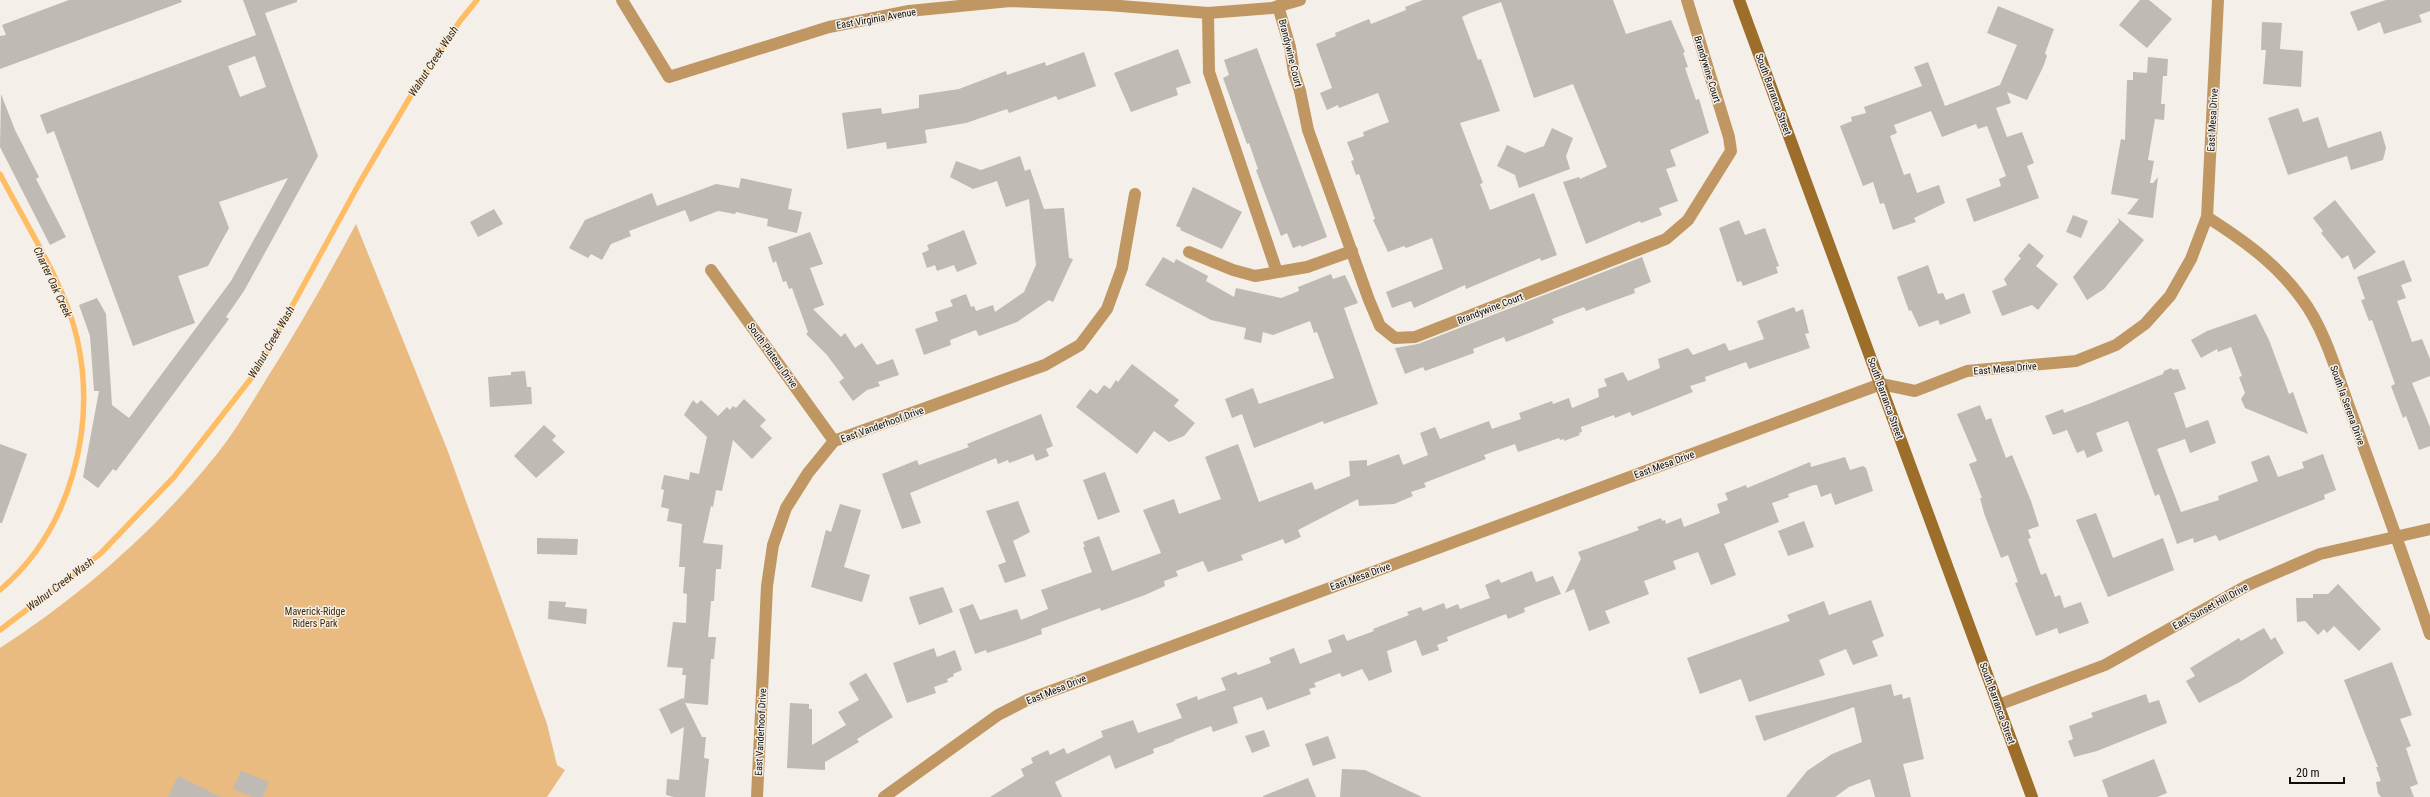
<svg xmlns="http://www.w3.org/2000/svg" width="2430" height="797" font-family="'Roboto Condensed',sans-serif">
	<rect width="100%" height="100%" fill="#f4efe8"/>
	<!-- green -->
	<path fill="#e9bb80" d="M356 224 447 449 547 724 557 765 565 770 547 797H0V648C83 594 155 531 217 454 236 430 251 404 267 378 299 328 328 276 356 224Z"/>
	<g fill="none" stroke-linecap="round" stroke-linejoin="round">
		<!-- stream -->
		<g stroke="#febd65" stroke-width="5.5">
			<path d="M0 174C26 225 64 282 77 338 97 427 71 530 0 590"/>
			<path d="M0 630 100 554 174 477 256 372 360 182 416 87 460 21 477 0"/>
		</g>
	</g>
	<!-- building -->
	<g fill="#bfbab3" fill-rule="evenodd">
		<path d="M69 0H181L182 2 0 69V36L6 35 2 25Z"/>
		<path d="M243 0H297V2L265 13 318 156 244 291 226 317 229 319 116 471 113 469 98 488 83 477 99 391H94L90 336 79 305 97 298 106 314 112 405 129 418 231 281 288 178 219 202 229 228 208 266 178 276 195 323 133 346 54 131 47 134 40 115 256 35ZM255 56 266 87 240 97 228 66Z"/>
		<path d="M1423 0H1613L1626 34 1671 20 1685 52 1683 53 1688 67 1685 68 1696 100 1699 99 1709 133 1670 150 1676 166 1666 169 1678 201 1659 208 1662 215 1641 223 1640 221 1586 244 1563 182 1579 177 1580 179 1607 167 1573 84 1534 98 1501 2 1470 13 1462 17 1478 60 1481 59 1500 111 1460 123 1483 183 1480 184 1490 210 1534 193 1557 255 1541 261 1540 258 1466 289 1465 285 1414 308 1411 301 1392 308 1386 292 1443 269 1432 238 1406 248 1404 246 1388 252 1373 220 1375 219 1359 174 1356 175 1351 161 1354 160 1347 142 1364 136 1363 132 1389 122 1378 93 1339 108 1338 105 1327 110 1320 93 1332 88 1316 44 1336 36 1335 33 1369 19 1371 24 1406 10 1405 7Z"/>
		<path d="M2140 0H2149L2172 19 2147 48 2119 25Z"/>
		<path d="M2386 0H2430V11L2419 15 2422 22 2384 34 2380 22 2358 31 2350 12Z"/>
		<path d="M1998 6 2054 29 2045 53 2047 56 2043 67 2027 100 2007 92 2011 103 1996 108 2007 137 2022 132 2034 163 2027 166 2039 198 1974 222 1966 199 2001 186 1999 179 2006 176 1987 126 1978 129 1976 124 1942 137 1931 111 1894 125 1897 133 1890 136 1904 175 1910 173 1917 193 1939 185 1945 203 1914 218 1916 222 1893 230 1884 203 1880 204 1873 182 1863 186 1840 126 1852 121 1851 117 1866 113 1864 107 1922 86 1914 67 1928 62 1945 106 2000 85 2017 45 1987 33Z"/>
		<path d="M2262 22 2282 23 2280 49 2303 51 2301 87 2263 84 2266 50H2261Z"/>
		<path d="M1257 48 1327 237 1301 247V245L1293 248 1287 233 1281 236 1256 170 1258 169 1249 143 1247 144 1223 78 1229 75 1224 60Z"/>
		<path d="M1178 49 1191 83 1176 88 1178 95 1131 112 1114 73Z"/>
		<path d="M1084 52 1096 86 1058 100 1056 96 1009 113 1007 109 966 123 925 130 927 143 887 149 886 142 847 149 842 113 881 108 882 114 919 108V95L959 89 1006 71 1007 75 1045 62 1046 66Z"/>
		<path d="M2148 57 2168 59 2167 76H2163L2161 104H2165L2164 120 2155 119 2148 160 2154 161 2150 183H2153L2158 177 2153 218 2127 214 2139 199 2111 194 2121 139 2125 140 2127 80H2133V72L2147 73Z"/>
		<path d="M1 94 15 130 39 177 36 179 66 237 50 245 0 147Z"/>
		<path d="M2298 108 2303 122 2318 117 2328 148 2381 131 2386 148 2383 160 2351 170 2347 156 2288 175 2268 118Z"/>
		<path d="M1552 128 1573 138 1566 156 1570 169 1519 188 1515 175 1497 166 1507 145 1525 153 1544 146Z"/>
		<path d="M1020 156 1025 171 1030 169 1044 209 1064 208 1069 258 1073 259 1053 302 1049 300 1017 322 979 336 976 330 950 340 951 345 924 355 915 329 938 321 935 312 953 306 950 300 966 294 971 307 974 306 976 311 993 305 995 312 1024 292 1036 265 1029 199 1006 207 997 181 973 189 950 177 956 161 981 170Z"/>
		<path d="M741 178 792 189 788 209 802 212 797 233 767 226 768 219 736 212 735 214 718 211 690 222 685 210 629 231 631 236 611 244 602 260 591 254 588 258 569 248 585 220 652 193 657 206 716 184 739 188Z"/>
		<path d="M1193 187 1242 212 1222 249 1180 230 1181 228 1176 226Z"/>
		<path d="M2335 200 2376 252 2354 270 2348 255 2342 259 2321 233 2323 231 2313 218Z"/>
		<path d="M494 209 503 224 478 237 470 222Z"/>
		<path d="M2073 215 2088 221 2081 238 2066 232Z"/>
		<path d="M2118 218 2144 240 2104 289 2087 300 2073 277 2119 222Z"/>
		<path d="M1739 220 1745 235 1765 228 1779 266 1776 267 1778 273 1743 286 1741 281 1737 282 1719 228Z"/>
		<path d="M964 230 977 264 957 272 954 265 937 271 935 265 927 268 922 253 929 250 927 245Z"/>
		<path d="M810 232 823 264 810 268 824 305 813 309 841 337 845 333 855 348 862 343 877 365 893 359 899 375 878 382 880 386 867 390 853 401 839 382 844 378 827 355 806 334 808 332 792 288 789 289 786 281 783 282 776 261 773 263 768 247Z"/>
		<path d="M2029 243 2044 256 2036 266 2058 284 2038 310 2032 305 2002 316 1992 291 2007 285 2004 279 2021 258 2018 256Z"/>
		<path d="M1163 257 1174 263 1176 259 1208 276 1206 281 1234 297 1236 288 1281 298 1299 291 1298 287 1331 274 1333 279 1345 275 1358 303 1344 308 1378 404 1324 424 1323 421 1254 448 1242 414 1232 418 1225 399 1253 388 1259 404 1334 378 1317 332 1314 333 1310 321 1273 335 1263 332 1261 343 1244 339 1246 328 1211 320 1145 285Z"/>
		<path d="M1642 257 1651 282 1634 289 1635 293 1586 311 1584 307 1552 319 1554 323 1529 333 1506 342 1504 337 1473 349 1474 353 1425 371 1423 367 1405 374 1395 348 1418 344Z"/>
		<path d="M2404 260 2412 281 2401 285 2406 298 2397 301 2412 342 2422 339 2430 359V376L2412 383 2430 427V446L2419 450 2406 416 2403 418 2391 386 2395 384 2372 320 2369 321 2361 300 2365 299 2357 277Z"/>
		<path d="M1928 265 1938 294 1943 293 1946 300 1964 293 1971 313 1940 325 1938 320 1919 327 1911 310 1909 311 1897 277Z"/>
		<path d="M1794 307 1796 312 1803 309 1809 333 1805 334 1810 348 1749 369 1746 362 1705 377 1706 381 1690 386 1693 392 1632 416 1630 412 1615 418 1614 415 1581 427 1582 432 1579 433 1580 435 1564 441V439L1560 440 1559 438 1518 452 1515 444 1484 455 1486 459 1424 483 1426 487 1411 492 1413 496 1394 504 1359 506 1358 499 1298 530 1301 537 1285 544 1283 539 1241 555 1243 560 1208 572 1203 561 1176 571 1178 576 1164 581 1165 586 1145 595 1101 611 1100 608 1041 629 1042 634 1023 641 987 653 986 650 975 654 959 609 973 604 980 620 1017 609 1021 620 1048 609 1041 590 1092 572 1083 547H1085L1083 542 1099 536 1112 571 1161 553 1143 510 1174 499 1179 514 1221 499 1205 457 1238 444 1259 502 1312 482 1315 490 1350 476 1349 461 1367 460V466L1399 454 1403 465 1428 455 1420 433 1435 427 1440 439 1489 421 1492 429 1521 419 1519 413 1552 401 1553 404 1569 398 1572 408 1599 397 1598 389 1607 386 1604 379 1623 372 1628 381 1660 368 1658 359 1688 348 1693 355 1725 343 1729 351 1764 339 1757 321Z"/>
		<path d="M2256 314 2269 340 2289 394 2293 392 2308 434 2245 408 2241 399 2245 393 2239 377 2242 376 2231 347 2218 352 2217 349 2201 358 2191 340 2207 331Z"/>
		<path d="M1132 364 1179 400 1174 406 1195 423 1184 436 1169 442 1154 431 1137 454 1076 407 1090 389 1097 394 1104 385 1110 389 1116 380 1118 382Z"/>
		<path d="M2171 368 2173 370 2178 369 2186 389 2174 393 2186 428 2208 420 2216 443 2190 453 2185 439 2157 449 2181 512 2219 500 2218 496 2258 481 2251 462 2269 455 2278 477 2304 468 2302 462 2323 454 2336 490 2324 495 2325 499 2219 541 2216 535 2194 543 2193 538 2177 544 2159 494 2155 496 2128 421 2096 433 2103 451 2087 458 2084 450 2077 453 2067 430 2053 435 2045 416 2063 409 2064 413 2091 403 2163 374 2164 371Z"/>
		<path d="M525 371 527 387H531L532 404 490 407 488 377 511 375V372Z"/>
		<path d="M744 399 766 420 760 426 772 438 752 459 733 440 722 491 716 490 713 507 711 506 703 543 723 545 721 569H716L714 601H711L708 637H716L714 659H711L708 705 685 703 702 737H706L704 758 709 759 705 797H674L666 795 667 779 679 780 684 727 671 734 659 709 683 698 684 700 686 675H682L683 668 667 667 673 622 686 623 687 594 683 593 685 567H679L682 524 667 521 669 509 661 507 664 490 661 489 664 475 689 480 690 472 699 474 707 437 684 415 693 400 697 404 701 400 718 416 727 407 730 410 733 406 736 408Z"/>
		<path d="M1980 405 1986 420 1991 418 2006 458 2012 455 2031 501 2039 526 2028 530 2031 538 2028 539 2041 575 2046 573 2055 597 2060 595 2064 608 2081 602 2089 623 2059 634 2057 628 2036 636 2015 583 2018 582 2008 555 2001 558 1984 513 1980 498H1982L1969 464 1977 461 1957 414Z"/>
		<path d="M1041 414 1053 446 1046 449 1049 456 1036 461 1033 454 1009 463 1008 460 998 464 996 458 910 493 921 523 902 529 882 474 917 460 919 465 969 447 967 444Z"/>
		<path d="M544 425 556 436 552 440 565 452 536 478 514 456Z"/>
		<path d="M0 444 27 454 2 523H0Z"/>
		<path d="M1845 457 1850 470 1863 466 1866 468 1873 491 1835 505 1831 493 1821 497 1817 485H1814L1788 494 1789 497 1772 503 1779 522 1724 544 1736 575 1711 585 1698 552 1673 561 1676 569 1644 581 1649 594 1605 611 1610 623 1589 631 1574 589 1565 593 1581 559 1578 552 1639 530 1637 527 1661 518 1662 521 1665 520 1666 524 1681 518 1684 527 1720 513 1717 504 1728 500 1725 493 1746 485 1747 488 1810 462 1811 467Z"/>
		<path d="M1105 472 1120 512 1098 520 1083 480Z"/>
		<path d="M1018 501 1030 532 1013 541 1026 576 1005 583 998 565 1006 562 986 511Z"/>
		<path d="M840 504 861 510 844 567 870 575 862 602 811 587 826 530 831 532Z"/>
		<path d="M2096 513 2113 558 2163 538 2174 570 2108 597 2076 520Z"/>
		<path d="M1804 521 1814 547 1788 556 1778 531Z"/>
		<path d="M537 538 578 539 577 555 537 554Z"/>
		<path d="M1532 571 1536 582 1553 576 1561 594 1524 608 1525 612 1508 619 1506 614 1447 637 1448 641 1437 645 1439 650 1422 656 1416 640 1387 651 1392 672 1369 681 1362 669 1342 677 1340 673 1314 683 1316 687 1309 689 1311 694 1267 710 1262 697 1233 707 1238 723 1213 732 1211 726 1174 740 1175 741 1153 749 1154 753 1115 769 1110 755 1055 782 1062 797H990L1024 776 1021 769 1033 763 1031 758 1048 750 1050 755 1064 748 1067 754 1103 737 1101 731 1133 720 1138 733 1182 718 1176 704 1197 696 1198 700 1226 690 1221 678 1236 672 1238 675 1271 663 1269 658 1294 648 1300 664 1332 652 1328 640 1344 634 1347 641 1374 631 1373 629 1409 615 1407 612 1421 607 1423 611 1444 603 1446 609 1458 604 1460 609 1490 598 1485 585 1499 579 1501 583Z"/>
		<path d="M2338 584 2381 629 2359 651 2334 626 2327 633 2324 629 2318 635 2305 621 2297 622 2296 598H2313V594H2328Z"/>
		<path d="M943 587 953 612 919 625 909 597Z"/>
		<path d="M1871 600 1884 636 1872 641 1878 656 1853 665 1846 649 1819 660 1825 675 1749 702 1741 679 1700 694 1687 658 1790 621 1787 615 1824 601 1829 615Z"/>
		<path d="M549 601 566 602 565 607 587 609 586 624 548 619Z"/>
		<path d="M2264 628 2271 640 2275 637 2284 653 2240 682 2199 703 2186 681 2195 676 2190 668 2239 638 2241 641Z"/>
		<path d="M934 648 937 657 955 650 962 670 953 674 954 676 947 679 948 682 934 687 936 693 907 703 893 663Z"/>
		<path d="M2392 662 2412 715 2400 719 2411 746 2406 748 2418 784 2410 787 2414 797H2381L2378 793 2376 782 2381 781 2376 767H2378L2344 680Z"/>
		<path d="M866 673 893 717 857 739 859 742 825 762V770L787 768 790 703 809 704V709H812V745L846 725 838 712 859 700 849 683Z"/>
		<path d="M1891 684 1894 696 1902 694 1903 699 1910 697 1924 759 1903 764 1911 797H1875L1870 779 1849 787 1835 797H1786L1807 771 1832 754 1862 742 1854 707 1764 741 1755 716Z"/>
		<path d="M2146 694 2149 703 2159 700 2167 723 2097 751 2074 757 2068 741 2073 739 2069 726 2093 717 2091 713Z"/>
		<path d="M1264 730 1270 746 1252 753 1245 736Z"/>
		<path d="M1328 736 1336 758 1313 766 1305 744Z"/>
		<path d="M2154 759 2167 793 2157 797H2108L2102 780Z"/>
		<path d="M1342 769 1365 770 1422 797H1340Z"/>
		<path d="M241 771 269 782 263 797H253L233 789Z"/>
		<path d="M178 776 221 797H168Z"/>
		<path d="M1308 778 1316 797H1263V796Z"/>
	</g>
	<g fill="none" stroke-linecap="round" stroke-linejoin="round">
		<!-- street -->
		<g stroke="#c09762" stroke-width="12">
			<path d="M622 0 669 77 829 27 909 11 1010 1 1108 5 1208 13 1272 8 1300 0"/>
			<path d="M1278 6 1290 47 1294 73 1300 91 1308 130 1369 300 1380 326 1395 338 1415 337 1666 239 1688 220 1731 151 1729 137 1687 0"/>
			<path d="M1208 13 1209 72 1277 272"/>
			<path d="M2207 217C2243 240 2276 263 2302 299 2326 331 2337 375 2351 412 2378 486 2405 560 2430 634"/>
			<path d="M1189 252 1233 270 1255 276 1307 267 1352 251"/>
			<path d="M711 270 834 441"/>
			<path d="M1998 705 2105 665 2248 585 2320 554 2430 529"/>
			<path d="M757 797 767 586 773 545 786 508 808 473 834 441 1045 365 1080 345 1107 309 1122 268 1135 194"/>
			<path d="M884 797 998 715 1027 700 1881 384 1915 391 1967 371 2076 361 2116 345 2145 324 2170 296 2191 259 2207 217 2218 0"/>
		</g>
		<!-- secondary -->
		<path stroke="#9d6e29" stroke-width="12" d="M1739 0 2032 797"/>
	</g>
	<g text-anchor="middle" stroke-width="3" stroke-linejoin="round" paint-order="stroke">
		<!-- street labels -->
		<g font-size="10" fill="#0e0d0a" stroke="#f4efe8">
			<text transform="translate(876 18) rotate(-10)" y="4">East Virginia Avenue</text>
			<text transform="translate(1291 53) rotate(76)" y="4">Brandywine Court</text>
			<text transform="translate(1708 69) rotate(73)" y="4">Brandywine Court</text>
			<text transform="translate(1774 94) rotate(70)" y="4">South Barranca Street</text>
			<text transform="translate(2212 120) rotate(-87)" y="4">East Mesa Drive</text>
			<text transform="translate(1490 308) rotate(-21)" y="4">Brandywine Court</text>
			<text transform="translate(773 355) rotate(54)" y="4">South Plateau Drive</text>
			<text transform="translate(2005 368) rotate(-5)" y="4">East Mesa Drive</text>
			<text transform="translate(1886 398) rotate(70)" y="4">South Barranca Street</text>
			<text transform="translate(2348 405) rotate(70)" y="4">South la Serena Drive</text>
			<text transform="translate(882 424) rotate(-20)" y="4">East Vanderhoof Drive</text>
			<text transform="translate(1664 464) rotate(-20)" y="4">East Mesa Drive</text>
			<text transform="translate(1360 576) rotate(-20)" y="4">East Mesa Drive</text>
			<text transform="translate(2210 606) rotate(-29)" y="4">East Sunset Hill Drive</text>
			<text transform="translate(1056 689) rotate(-22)" y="4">East Mesa Drive</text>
			<text transform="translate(1998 703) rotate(70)" y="4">South Barranca Street</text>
			<text transform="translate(760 732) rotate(-87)" y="4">East Vanderhoof Drive</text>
		</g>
		<!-- park labels -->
		<g font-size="10" fill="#422902" stroke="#f4efe8">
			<text x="315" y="615">Maverick-Ridge<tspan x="315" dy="12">Riders Park</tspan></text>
		</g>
		<!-- water labels -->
		<g font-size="11" font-style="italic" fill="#3e2500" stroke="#f4efe8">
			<text transform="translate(433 61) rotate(-57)" y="4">Walnut Creek Wash</text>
			<text transform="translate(53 282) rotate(65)" y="4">Charter Oak Creek</text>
			<text transform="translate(271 342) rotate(-60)" y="4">Walnut Creek Wash</text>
			<text transform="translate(60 584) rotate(-37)" y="4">Walnut Creek Wash</text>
		</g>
	</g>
	<!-- scale -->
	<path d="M2290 777v6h54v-6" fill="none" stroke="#0e0d0a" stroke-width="2"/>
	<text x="2296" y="777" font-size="12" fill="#0e0d0a" stroke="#f4efe8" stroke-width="3" paint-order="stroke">20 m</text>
</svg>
